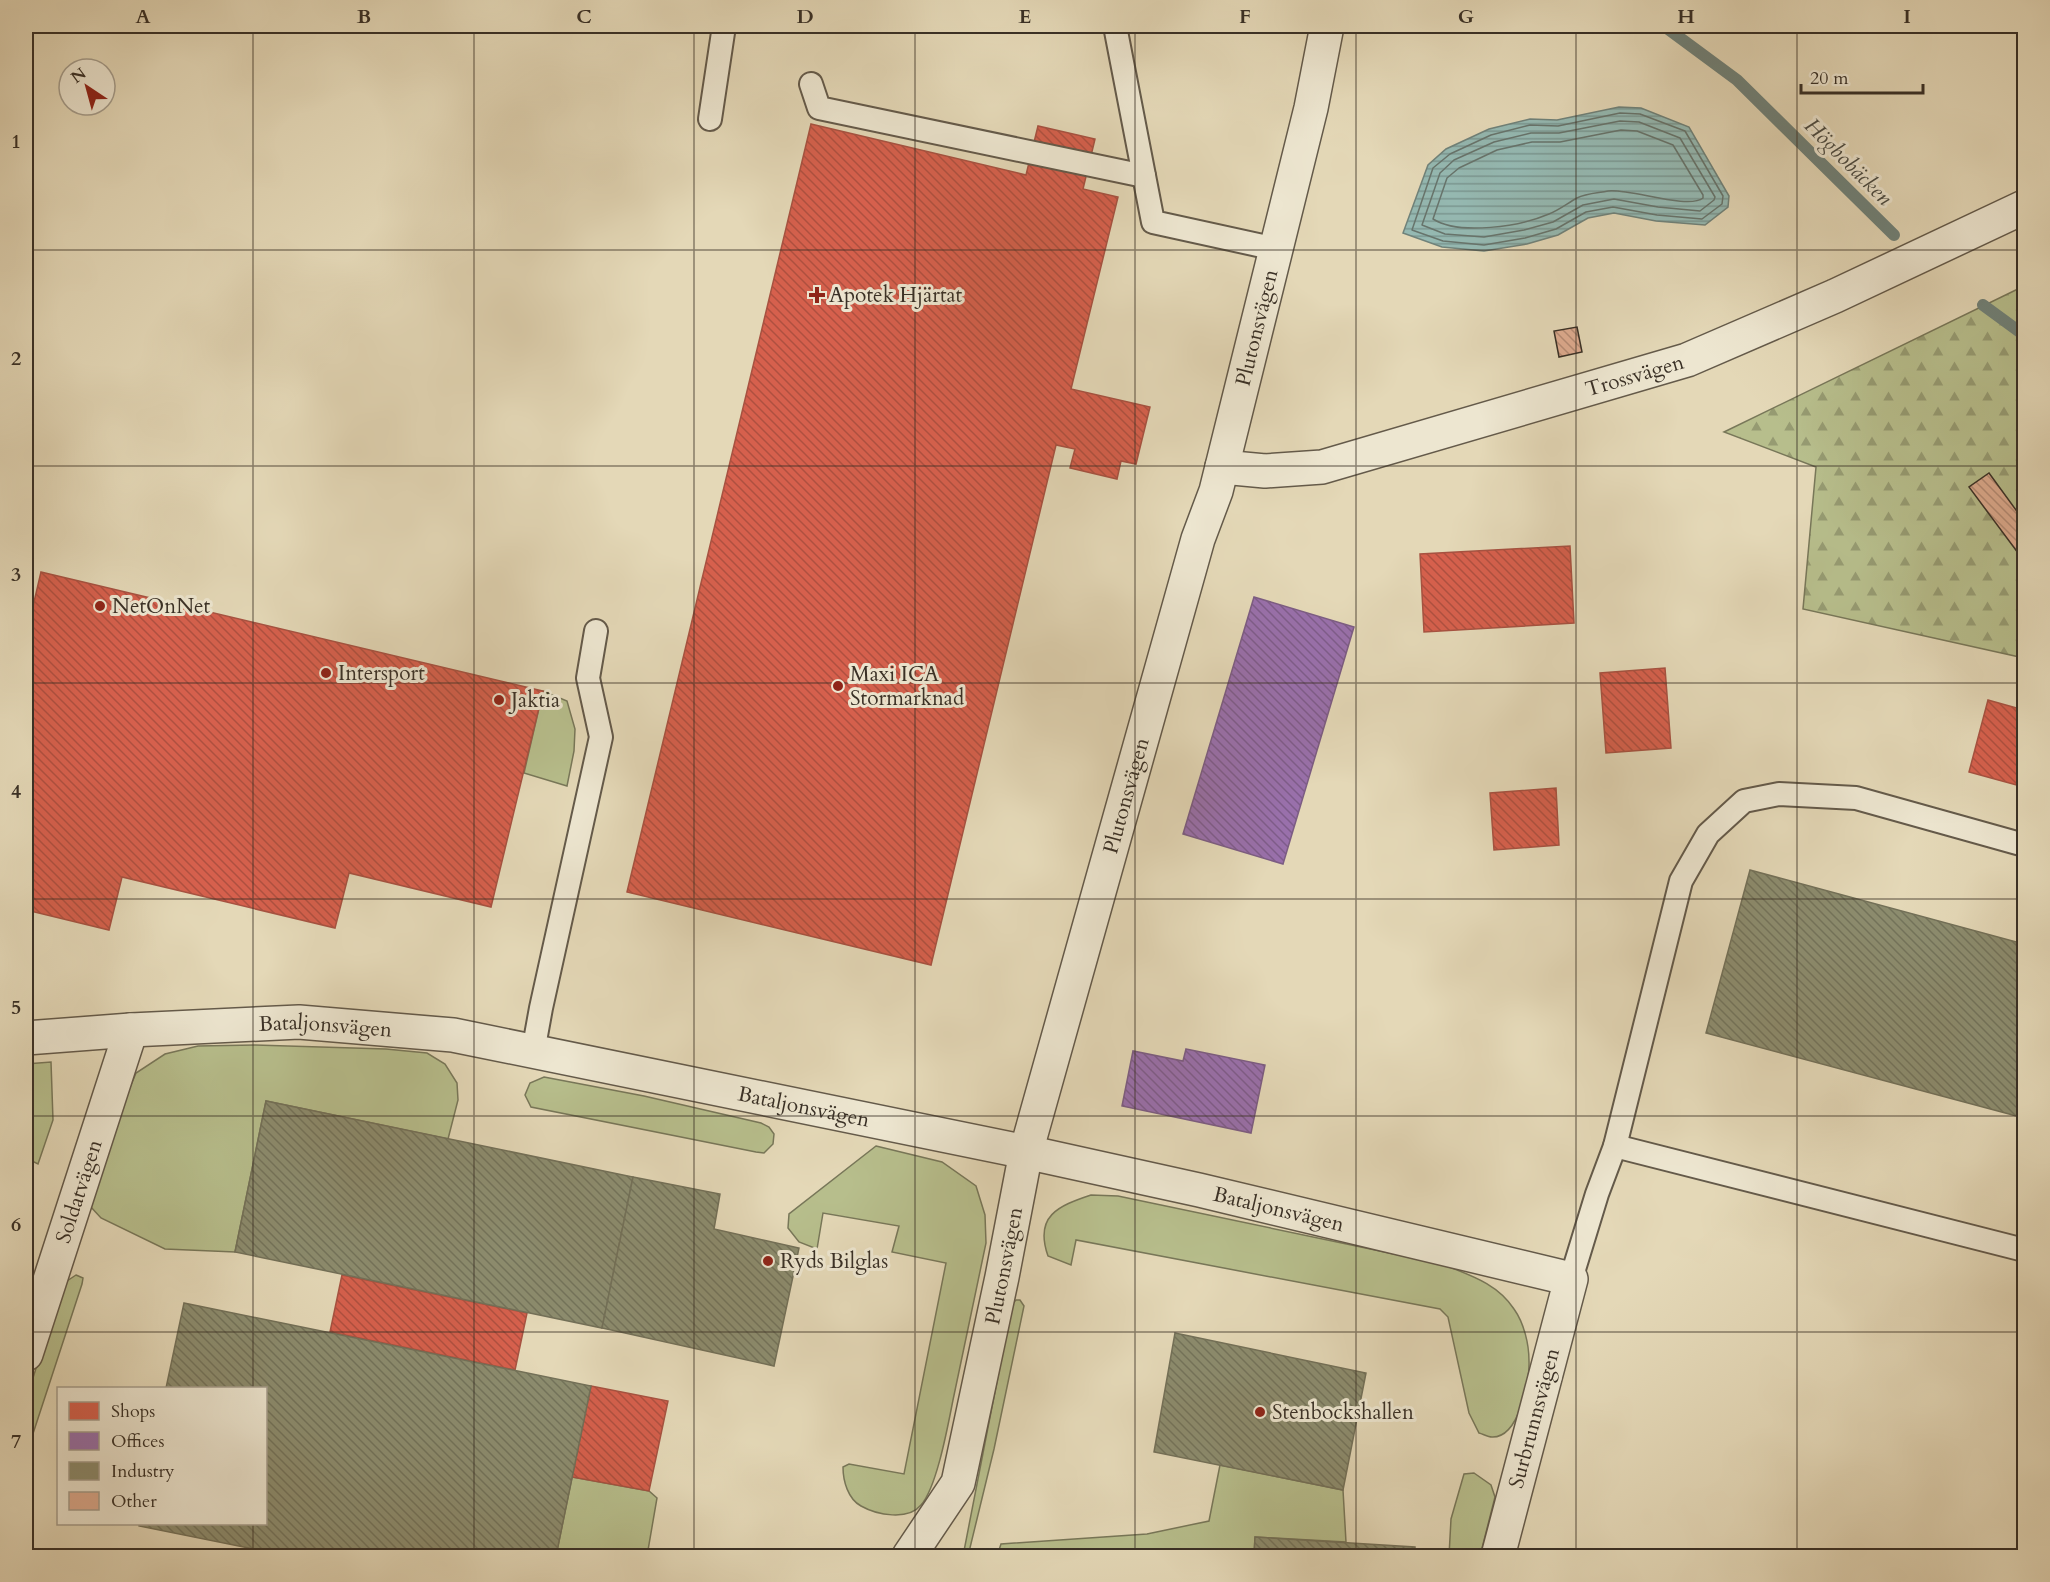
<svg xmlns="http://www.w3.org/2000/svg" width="2050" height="1582" font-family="Cardo,serif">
	<defs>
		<pattern id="forest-firs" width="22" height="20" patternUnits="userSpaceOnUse" patternTransform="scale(1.5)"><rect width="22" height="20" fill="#b7be8c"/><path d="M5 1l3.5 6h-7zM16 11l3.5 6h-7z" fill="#969b72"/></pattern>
		<pattern id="water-rules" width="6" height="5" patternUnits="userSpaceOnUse" patternTransform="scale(1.5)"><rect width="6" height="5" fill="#95b9b2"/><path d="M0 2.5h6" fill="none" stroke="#7b9791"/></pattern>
		<pattern id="shops-back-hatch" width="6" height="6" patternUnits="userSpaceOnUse" patternTransform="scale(1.5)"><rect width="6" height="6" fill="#d6604d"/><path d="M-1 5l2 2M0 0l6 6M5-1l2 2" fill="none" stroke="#af5040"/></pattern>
		<pattern id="offices-back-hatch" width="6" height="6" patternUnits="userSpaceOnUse" patternTransform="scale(1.5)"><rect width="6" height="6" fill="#9970ab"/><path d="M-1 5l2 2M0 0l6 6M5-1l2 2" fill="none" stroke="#7e5c8b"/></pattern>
		<pattern id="industry-back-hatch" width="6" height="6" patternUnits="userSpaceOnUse" patternTransform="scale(1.5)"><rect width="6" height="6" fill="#8c8c6e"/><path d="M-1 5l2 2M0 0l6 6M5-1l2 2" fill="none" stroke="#73735a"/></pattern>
		<pattern id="building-back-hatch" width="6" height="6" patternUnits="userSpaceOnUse" patternTransform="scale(1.5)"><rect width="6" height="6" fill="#dfac90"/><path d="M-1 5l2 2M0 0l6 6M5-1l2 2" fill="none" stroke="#b68c75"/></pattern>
	</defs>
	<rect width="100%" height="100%" fill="#e4d8b7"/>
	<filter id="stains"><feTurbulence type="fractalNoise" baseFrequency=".00333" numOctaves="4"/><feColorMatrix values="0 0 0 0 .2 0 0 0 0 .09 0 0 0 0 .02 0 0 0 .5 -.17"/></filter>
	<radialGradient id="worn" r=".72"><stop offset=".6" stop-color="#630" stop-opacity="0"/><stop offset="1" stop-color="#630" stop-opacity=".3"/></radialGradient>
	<!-- grass -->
	<g fill="#b7be8c" stroke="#787759" stroke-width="1.5">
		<path d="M543 691 567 701 575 729 574 751 567 786 524 773Z"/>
		<path d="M255 1045 386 1049 427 1053 445 1064 457 1083 458 1100 448 1139 266 1101 235 1252 165 1249 101 1218 90 1206 125 1099 136 1073 165 1054 198 1046Z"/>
		<path d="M51 1062 53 1120 38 1164 26 1158V1064Z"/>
		<path d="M544 1077 644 1096 761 1123 769 1127 774 1134 773 1144 764 1153 756 1152 531 1107 525 1095 530 1083Z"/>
		<path d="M876 1146 942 1162 976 1186 985 1215 986 1243C975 1295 964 1347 953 1400 948 1425 937 1487 921 1505 908 1521 877 1515 861 1506 848 1499 843 1481 843 1467L849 1464 904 1474 946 1263 892 1252 899 1226 823 1213 817 1249 799 1242 788 1228 789 1214Z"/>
		<path d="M1091 1195 1118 1196 1442 1264C1469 1275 1497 1283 1514 1309 1524 1323 1529 1344 1529 1361 1530 1381 1519 1438 1492 1437 1488 1437 1483 1434 1479 1433L1469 1413 1448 1317 1440 1309 1076 1240 1071 1265 1048 1256C1034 1216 1058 1206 1091 1195Z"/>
		<path d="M76 1275 83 1278 82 1284 26 1455V1400L61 1289 67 1281Z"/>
		<path d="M1016 1300H1020L1024 1306 994 1449 968 1556H963L1012 1304Z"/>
		<path d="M1220 1465 1343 1490 1346 1542 1255 1537 1254 1556H997L1001 1544 1147 1534 1209 1521Z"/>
		<path d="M1474 1473 1491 1485 1495 1497 1480 1556H1449L1451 1519 1464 1474Z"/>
		<path d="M572 1477 649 1491 657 1498 647 1556H556Z"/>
	</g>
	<!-- forest -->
	<path fill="url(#forest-firs)" stroke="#787759" stroke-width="1.5" d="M2024 286V658L1803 609 1816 467 1724 432Z"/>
	<!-- water -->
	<path fill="url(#water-rules)" stroke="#70827a" stroke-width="1.5" d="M1619 107 1641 108 1689 127 1729 196 1728 207 1705 225 1656 221 1614 213 1588 218 1558 235 1527 244 1484 251 1442 247 1403 233 1428 165 1446 149 1489 129 1530 119 1557 120Z"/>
	<!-- shops -->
	<g fill="url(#shops-back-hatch)" stroke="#a75241" stroke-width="1.5">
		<path d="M811 124 1026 175 1038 126 1095 139 1083 189 1118 197 1071 389 1150 407 1136 464 1121 461 1117 479 1070 468 1075 449 1056 445 931 965 627 892Z"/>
		<path d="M1570 546 1574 623 1424 632 1420 554Z"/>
		<path d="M41 572 543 691 491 907 349 873 335 928 122 877 109 930 26 910V636Z"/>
		<path d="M1665 668 1671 748 1606 753 1600 673Z"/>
		<path d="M1988 700 2024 710V787L1969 772Z"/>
		<path d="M1556 788 1559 845 1494 850 1490 793Z"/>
		<path d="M342 1275 527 1313 515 1370 330 1332Z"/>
		<path d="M591 1386 668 1401 649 1491 572 1477Z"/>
	</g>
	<!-- offices -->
	<g fill="url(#offices-back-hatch)" stroke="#7c5d83" stroke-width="1.5">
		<path d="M1254 597 1354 627 1283 864 1183 834Z"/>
		<path d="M1186 1049 1265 1065 1251 1133 1122 1106 1133 1051 1183 1061Z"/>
	</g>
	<!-- industry -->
	<g fill="url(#industry-back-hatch)" stroke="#737058" stroke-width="1.5">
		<path d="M1750 870 2024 944V1118L1706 1033Z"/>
		<path d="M266 1101 633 1177 602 1328 235 1252Z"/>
		<path d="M633 1177 720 1194 714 1229 799 1248 774 1366 602 1328Z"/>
		<path d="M184 1303 591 1386 556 1556H288L139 1526V1524H266V1388H166Z"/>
		<path d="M1175 1333 1366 1373 1343 1490 1154 1452Z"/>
		<path d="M1255 1537 1415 1547V1556H1254Z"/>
	</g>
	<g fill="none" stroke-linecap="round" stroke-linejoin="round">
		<!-- shore -->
		<g stroke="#67746c" stroke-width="1.5">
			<path d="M1620 113 1640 114 1685 131 1723 196 1722 204 1702 219 1657 215 1613 207 1586 212 1556 229 1525 238 1484 245 1443 241 1412 230 1433 168 1450 154 1491 135 1530 125 1558 126Z"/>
			<path d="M1620 121 1639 122 1680 138 1715 197 1714 200 1700 211 1658 207 1614 199 1583 205 1553 222 1524 230 1484 237 1445 234 1422 225 1440 173 1454 160 1494 142 1531 133H1559Z"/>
			<path d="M1621 130 1637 131 1673 145 1703 195V198C1688 210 1629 188 1608 191 1598 193 1586 193 1577 198 1568 203 1559 210 1549 214 1521 226 1460 236 1433 219L1447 178 1459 168 1497 150 1532 142H1560Z"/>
		</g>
		<!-- stream -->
		<g stroke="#70827a" stroke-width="12">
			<path d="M1664 26 1737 80 1894 235"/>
			<path d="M1983 305 2024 335"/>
		</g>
	</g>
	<!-- building -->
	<g fill="url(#building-back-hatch)" stroke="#393026" stroke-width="1.5">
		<path d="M1577 327 1582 352 1559 357 1554 331Z"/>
		<path d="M1989 473 2024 521V561L1969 487Z"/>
	</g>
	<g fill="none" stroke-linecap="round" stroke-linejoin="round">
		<defs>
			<g id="lane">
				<path d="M1115 26 1153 222 1276 249"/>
				<path d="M811 84 819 108 1144 176"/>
				<path d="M710 119 724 26"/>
				<path d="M533 1052 541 1008 601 737 588 678 596 631"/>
				<path d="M1615 1146 2024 1250"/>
				<path d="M1571 1279 1597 1194 1615 1146 1681 881 1708 834 1744 801 1779 794 1856 798 2024 845"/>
			</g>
			<g id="street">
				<path id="s1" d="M1222 467 1265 471 1322 467 1687 360 1835 296 2024 207"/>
				<path id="s2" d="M26 1038 131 1030 299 1022 453 1035 1026 1152 1199 1190 1571 1279 1498 1556"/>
				<path id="s3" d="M26 1354 131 1030"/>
				<path id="s4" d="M909 1556 958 1483 1002 1277 1026 1152 1198 539 1216 491 1311 108 1327 26"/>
			</g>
		</defs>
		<!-- lane casing -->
		<use href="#lane" stroke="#645a4a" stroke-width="26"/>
		<!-- street casing -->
		<use href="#street" stroke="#645a4a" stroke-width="36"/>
		<!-- lane -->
		<use href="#lane" stroke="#ede6d0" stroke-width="22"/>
		<!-- street -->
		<use href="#street" stroke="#ede6d0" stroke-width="33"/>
	</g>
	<!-- grid -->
	<path fill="none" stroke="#393026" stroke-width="1.5" stroke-opacity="0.55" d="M253 26V1388M474 26V1556M694 26V1556M915 26V1556M1135 26V1556M1356 26V1556M1576 26V1556M1797 26V1556M26 250H2024M26 466H2024M26 683H2024M26 899H2024M26 1116H2024M26 1332H2024M253 1524V1556"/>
	<!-- markers -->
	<g fill="#8f2418" stroke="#ede6d0" stroke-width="2">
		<path d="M814 286h6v6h6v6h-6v6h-6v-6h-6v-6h6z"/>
		<circle cx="100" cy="606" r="6"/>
		<circle cx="326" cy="673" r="6"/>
		<circle cx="838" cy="686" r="6"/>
		<circle cx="499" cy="700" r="6"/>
		<circle cx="768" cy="1261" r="6"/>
		<circle cx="1260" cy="1412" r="6"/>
	</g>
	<g text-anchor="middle" stroke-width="6" stroke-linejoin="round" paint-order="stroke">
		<!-- poi labels -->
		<g font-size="21" fill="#393026" stroke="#ede6d0" text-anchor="start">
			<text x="829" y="302">Apotek Hjärtat</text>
			<text x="112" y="613">NetOnNet</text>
			<text x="338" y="680">Intersport</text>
			<text x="850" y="681">Maxi ICA<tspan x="850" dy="24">Stormarknad</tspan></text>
			<text x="511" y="707">Jaktia</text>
			<text x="780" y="1268">Ryds Bilglas</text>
			<text x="1272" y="1419">Stenbockshallen</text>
		</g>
		<!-- street labels -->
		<g font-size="21" fill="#393026" stroke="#ede6d0">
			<text dy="7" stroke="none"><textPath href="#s4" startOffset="1282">Plutonsvägen</textPath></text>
			<text dy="7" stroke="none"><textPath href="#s1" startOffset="426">Trossvägen</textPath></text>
			<text dy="7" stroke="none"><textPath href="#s4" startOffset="796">Plutonsvägen</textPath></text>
			<text dy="7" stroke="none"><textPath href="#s2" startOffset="300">Bataljonsvägen</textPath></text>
			<text dy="7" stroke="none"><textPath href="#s2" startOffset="786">Bataljonsvägen</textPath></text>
			<text dy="7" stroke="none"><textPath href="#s3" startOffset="171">Soldatvägen</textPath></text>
			<text dy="7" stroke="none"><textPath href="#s2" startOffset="1272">Bataljonsvägen</textPath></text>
			<text dy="7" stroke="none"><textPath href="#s4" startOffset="310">Plutonsvägen</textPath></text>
			<text transform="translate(1534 1418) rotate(-75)" y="7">Surbrunnsvägen</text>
		</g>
		<!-- water labels -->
		<g font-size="22" font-style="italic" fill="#4b4b42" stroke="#ede6d0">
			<text transform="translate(1849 161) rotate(45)" y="8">Högbobäcken</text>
		</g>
	</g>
	<!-- margin -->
	<rect width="2050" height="1582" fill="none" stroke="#e4d8b7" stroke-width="66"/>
	<!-- legend -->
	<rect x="57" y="1387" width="210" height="138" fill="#ede6d0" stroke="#a59d8c" stroke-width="1.5"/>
	<rect x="69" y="1402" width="30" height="18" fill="#d6604d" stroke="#a59d8c" stroke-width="1.5"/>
	<text x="111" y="1417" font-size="18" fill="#393026">Shops</text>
	<rect x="69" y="1432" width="30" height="18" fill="#9970ab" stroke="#a59d8c" stroke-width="1.5"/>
	<text x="111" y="1447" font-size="18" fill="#393026">Offices</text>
	<rect x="69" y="1462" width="30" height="18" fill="#8c8c6e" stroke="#a59d8c" stroke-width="1.5"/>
	<text x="111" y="1477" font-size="18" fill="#393026">Industry</text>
	<rect x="69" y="1492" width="30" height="18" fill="#dfac90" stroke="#a59d8c" stroke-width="1.5"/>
	<text x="111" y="1507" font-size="18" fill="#393026">Other</text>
	<!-- north arrow -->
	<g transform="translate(87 87) rotate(324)"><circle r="28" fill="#ede6d0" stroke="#a59d8c" stroke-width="1.5"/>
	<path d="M0-4.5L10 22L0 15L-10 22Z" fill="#8f2418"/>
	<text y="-9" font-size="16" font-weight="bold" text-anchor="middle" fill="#393026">N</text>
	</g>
	<!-- scale -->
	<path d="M1801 84v9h122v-9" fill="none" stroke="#393026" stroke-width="3"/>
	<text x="1810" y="84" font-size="18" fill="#393026" stroke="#ede6d0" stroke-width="4.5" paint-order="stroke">20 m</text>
	<rect x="33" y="33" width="1984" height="1516" fill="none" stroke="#393026" stroke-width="2"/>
	<g font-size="20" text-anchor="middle" font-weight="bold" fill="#393026">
		<text x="143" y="23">A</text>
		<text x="364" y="23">B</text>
		<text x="584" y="23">C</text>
		<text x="805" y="23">D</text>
		<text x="1025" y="23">E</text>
		<text x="1245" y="23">F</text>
		<text x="1466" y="23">G</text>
		<text x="1686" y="23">H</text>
		<text x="1907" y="23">I</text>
		<text x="16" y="148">1</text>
		<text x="16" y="365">2</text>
		<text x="16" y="581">3</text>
		<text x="16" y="798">4</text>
		<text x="16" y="1014">5</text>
		<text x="16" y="1231">6</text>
		<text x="16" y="1448">7</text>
	</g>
	<rect width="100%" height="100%" filter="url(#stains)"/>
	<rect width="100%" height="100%" fill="url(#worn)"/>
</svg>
